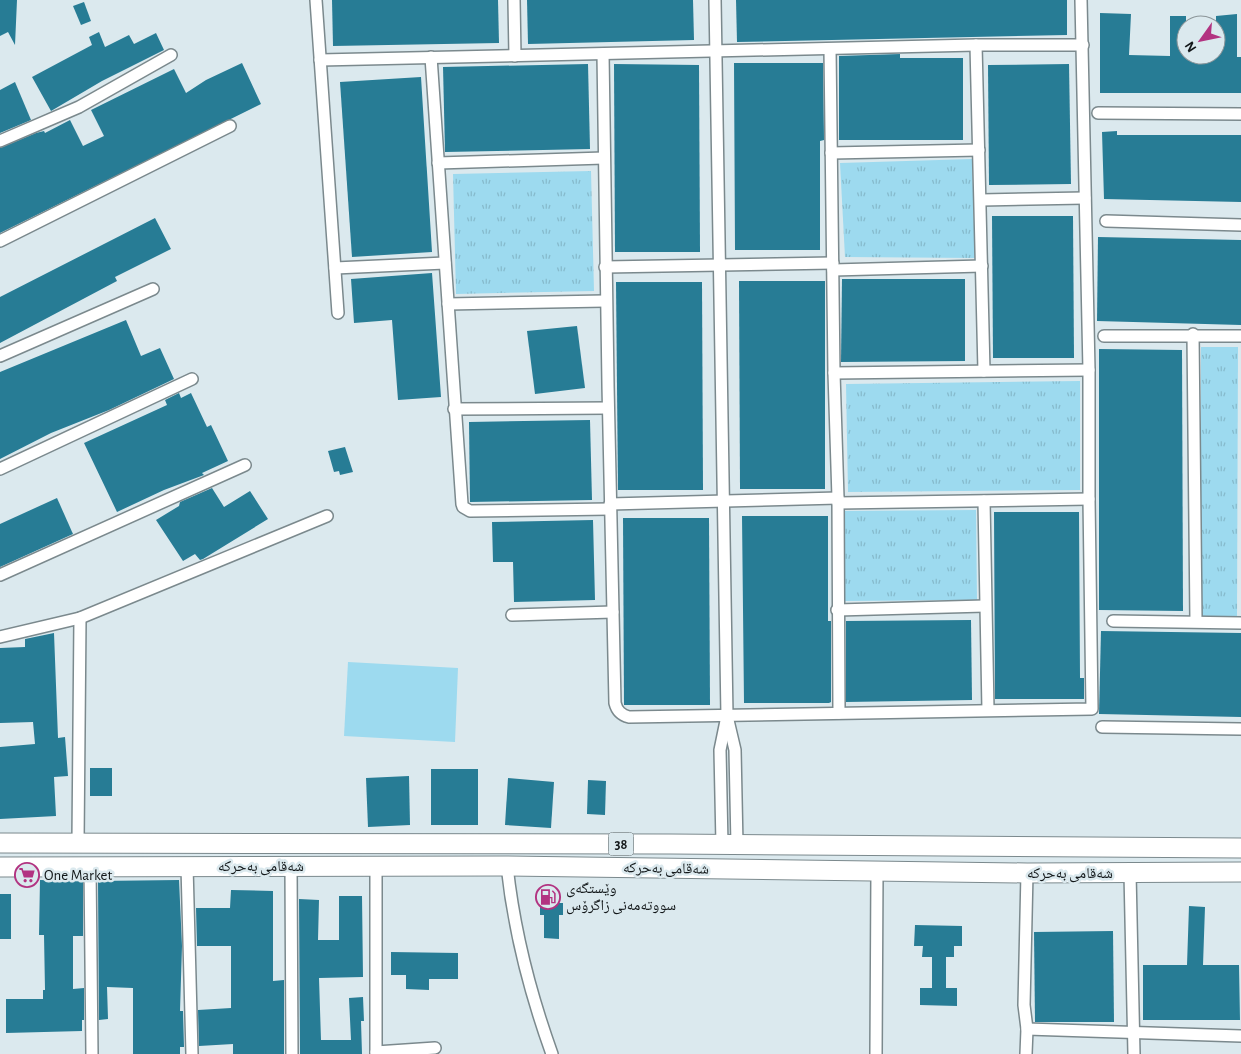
<svg xmlns="http://www.w3.org/2000/svg" width="1241" height="1054" font-family="'Alegreya Sans','Noto Naskh Arabic',sans-serif">
	<defs>
		<pattern id="park-tufts" width="24" height="20" patternUnits="userSpaceOnUse" patternTransform="scale(1.25)"><rect width="24" height="20" fill="#9ddaef"/><path d="M3 7l-1-3M5 7V3M7 7l1-3M15 17l-1-3M17 17v-4M19 17l1-3" fill="none" stroke="#86bacc"/></pattern>
	</defs>
	<rect width="100%" height="100%" fill="#dbe9ee"/>
	<!-- green -->
	<path fill="#9ddaef" d="M348 662 458 668 455 742 344 736Z"/>
	<!-- park -->
	<g fill="url(#park-tufts)">
		<path d="M972 159 975 258 845 257 840 163Z"/>
		<path d="M591 171 594 291 456 294 453 174Z"/>
		<path d="M1201 347H1238L1237 619 1201 618Z"/>
		<path d="M1080 381V490L848 492 846 384Z"/>
		<path d="M976 510 977 600 845 601 844 511Z"/>
	</g>
	<!-- building -->
	<g fill="#277c95">
		<path d="M0 0H17L15 45 8 32 0 36Z"/>
		<path d="M332 0H498L499 43 333 46Z"/>
		<path d="M527 0H693L694 40 528 44Z"/>
		<path d="M736 0H1067V35L737 42Z"/>
		<path d="M84 2 91 21 81 25 73 6Z"/>
		<path d="M1100 13 1131 14 1129 55 1170 56V16H1186V55H1216V16L1237 14V57H1241V93H1100Z"/>
		<path d="M99 32 105 47 129 35 134 44 156 33 164 50 102 81 51 111 32 77 92 45 89 37Z"/>
		<path d="M900 54V58H963V140H839V56Z"/>
		<path d="M242 63 261 104 0 233V148L36 133 44 131 45 133 70 120 83 146 104 136 91 110 174 69 186 93 206 80Z"/>
		<path d="M734 63H823L824 140 820 141V250H735Z"/>
		<path d="M588 64 590 149 445 152 443 67Z"/>
		<path d="M614 64 699 65 700 252H615Z"/>
		<path d="M1069 64 1071 184 989 185 988 65Z"/>
		<path d="M421 77 432 252 352 257 340 82Z"/>
		<path d="M15 82 31 120 0 133V90Z"/>
		<path d="M1117 131V135H1241V202L1104 199 1102 132Z"/>
		<path d="M992 216H1073L1074 358H993Z"/>
		<path d="M155 218 171 249 115 277 117 281 0 343V297Z"/>
		<path d="M1098 237 1241 240V325L1097 321Z"/>
		<path d="M432 273 441 397 398 400 392 320 354 323 351 279Z"/>
		<path d="M842 279H965V361L841 362Z"/>
		<path d="M739 281H825V489H740Z"/>
		<path d="M616 282H702L703 490H618Z"/>
		<path d="M126 320 141 356 160 348 174 379 109 410 51 433 0 459V372Z"/>
		<path d="M577 326 585 388 535 394 527 331Z"/>
		<path d="M1099 349 1182 350 1183 611 1099 610Z"/>
		<path d="M179 393 181 398 191 393 207 427 211 425 228 461 202 473 204 475 164 490 117 512 84 443 167 405 165 400Z"/>
		<path d="M590 420 592 500 470 502 469 422Z"/>
		<path d="M345 447 353 472 340 475 339 471 334 472 328 451Z"/>
		<path d="M212 488 224 507 250 491 268 519 203 559 200 560 195 554 183 561 156 520 179 506 180 502Z"/>
		<path d="M57 498 73 534 0 567V524Z"/>
		<path d="M994 512H1079L1080 678H1084V699H995Z"/>
		<path d="M742 516H828V621H831V702L829 703H744Z"/>
		<path d="M623 518H709L710 705H624Z"/>
		<path d="M593 520 595 600 514 602 513 562H493L492 522Z"/>
		<path d="M971 620 972 700 846 702V621Z"/>
		<path d="M1101 631 1241 633V717L1099 714Z"/>
		<path d="M54 633 58 738 65 737 68 776 54 777 56 816 0 819V747L35 744 33 722 0 723V648L25 647V639Z"/>
		<rect x="90" y="768" width="22" height="28"/>
		<rect x="431" y="769" width="47" height="56"/>
		<path d="M409 776 410 825 368 827 366 778Z"/>
		<path d="M508 778 554 782 551 828 505 825Z"/>
		<path d="M588 780 606 781 605 815 587 814Z"/>
		<path d="M40 880 83 881V936H73V989L84 988V1020H82V1031L6 1033V999H43V990H45L44 935H39Z"/>
		<path d="M179 880 182 946 180 1011H183L184 1047H180V1054H133V988L107 987 108 1019 99 1020 98 881Z"/>
		<path d="M231 890 273 891V981L284 980V1054H233V1044L199 1046 198 1010 231 1008V946H197L196 908H230Z"/>
		<rect x="0" y="894" width="11" height="45"/>
		<path d="M339 896H362L363 977 319 978 321 1040H351L349 998 363 997 364 1021H361L362 1054H300L299 899 319 900 318 940H339Z"/>
		<path d="M540 903H563V915H559V939L544 938V915H540Z"/>
		<path d="M1189 906 1205 907 1203 965H1239L1240 1020H1143V965H1187Z"/>
		<path d="M915 925 962 926V946H954V957H946V988H957V1006L920 1005V988H932V957H922L923 946H914Z"/>
		<path d="M1113 931 1114 1022H1035L1034 932Z"/>
		<path d="M391 952 458 953V979H429V990L406 989V975H391Z"/>
	</g>
	<g fill="none" stroke-linecap="round" stroke-linejoin="round">
		<defs>
			<g id="minor">
				<path d="M316 0 338 313"/>
				<path d="M514 0 515 56"/>
				<path d="M715 0 727 716 735 750 737 845"/>
				<path d="M976 45 984 371"/>
				<path d="M830 49 834 373 838 498 839 713"/>
				<path d="M603 54C605 270 610 487 615 703 617 711 621 715 629 717L1092 709 1089 499V370L1081 0"/>
				<path d="M431 57 462 504 463 507 470 511 610 509"/>
				<path d="M320 60 976 45H1083"/>
				<path d="M1098 113 1241 114"/>
				<path d="M0 141 79 107 171 55"/>
				<path d="M831 153 979 150"/>
				<path d="M438 163 604 158"/>
				<path d="M981 200 1085 198"/>
				<path d="M1106 221 1241 225"/>
				<path d="M0 241 230 126"/>
				<path d="M605 267 833 263"/>
				<path d="M335 268 445 263"/>
				<path d="M833 270 982 266"/>
				<path d="M448 304 605 301"/>
				<path d="M1193 334 1196 621"/>
				<path d="M1104 336H1241"/>
				<path d="M0 356 153 289"/>
				<path d="M834 373 1089 370"/>
				<path d="M454 409 608 408"/>
				<path d="M0 469 192 379"/>
				<path d="M984 501 988 710"/>
				<path d="M838 503 1089 499"/>
				<path d="M610 504 838 498"/>
				<path d="M0 575 245 465"/>
				<path d="M837 610 985 606"/>
				<path d="M512 615 613 612"/>
				<path d="M1113 621 1241 623"/>
				<path d="M0 637 80 618 327 516"/>
				<path d="M1102 727 1241 729"/>
				<path d="M78 842 80 618"/>
				<path d="M722 844 720 750 727 716"/>
				<path d="M90 866 92 1054"/>
				<path d="M187 866 192 1054"/>
				<path d="M291 866 292 1054"/>
				<path d="M507 866C514 931 530 993 552 1054"/>
				<path d="M376 867V1054"/>
				<path d="M1130 873 1134 1054"/>
				<path d="M1027 1029 1241 1036"/>
				<path d="M376 1052 435 1048"/>
				<path d="M876 1054 877 871"/>
				<path d="M1026 1054 1027 1029 1024 1005 1027 873"/>
			</g>
			<g id="primary">
				<path d="M0 843 671 844 1241 848"/>
				<path d="M0 867 507 866 1027 873 1241 872"/>
			</g>
		</defs>
		<!-- minor casing -->
		<use href="#minor" stroke="#7b898d" stroke-width="14"/>
		<!-- primary casing -->
		<use href="#primary" stroke="#7b898d" stroke-width="21"/>
		<!-- minor -->
		<use href="#minor" stroke="#fff" stroke-width="11"/>
		<!-- primary -->
		<use href="#primary" stroke="#fff" stroke-width="19"/>
	</g>
	<!-- icons -->
	<defs>
		<symbol id="supermarket-ring" viewBox="-11 -11 22 22"><circle r="9.5" fill="#dbe9ee" stroke="#b23381" stroke-width="1.5"/><path d="M-6-5.5h2.5l.6 2H6L4.5 2H-2.5L-4.4-4H-6ZM-1.5 3.2a1.3 1.3 0 1 0 .1 0ZM3 3.2a1.3 1.3 0 1 0 .1 0Z" fill="#b23381"/></symbol>
		<symbol id="fuel-ring" viewBox="-11 -11 22 22"><circle r="9.5" fill="#dbe9ee" stroke="#b23381" stroke-width="1.5"/><path d="M-5.5-6h7V0h2V4h1.3V-2.5L3-4.5l.8-.8L6-3V5H2.5V1h-1V6h-7ZM-4.2-4.7v3.2H.2V-4.7Z" fill="#b23381"/></symbol>
	</defs>
	<g fill-rule="evenodd">
		<use href="#supermarket-ring" x="13" y="861" width="28" height="28"/>
		<use href="#fuel-ring" x="534" y="883" width="28" height="28"/>
	</g>
	<g text-anchor="middle" stroke-width="5" stroke-linejoin="round" paint-order="stroke">
		<!-- shield labels -->
		<rect fill="#dbe9ee" stroke="#4e5659" stroke-width="1" x="608.5" y="832.5" width="25" height="23" rx="4"/>
		<g font-size="14" font-weight="bold" fill="#121719">
			<text x="621" y="849">38</text>
		</g>
		<!-- street labels -->
		<g font-size="15" fill="#121719" stroke="#dbe9ee">
			<text x="261" y="871">شەقامی بەحرکە</text>
			<text transform="translate(666 868) rotate(1)" y="5">شەقامی بەحرکە</text>
			<text x="1070" y="878">شەقامی بەحرکە</text>
		</g>
		<!-- poi labels -->
		<g font-size="15" fill="#121719" stroke="#dbe9ee" text-anchor="start">
			<text x="44" y="880">One Market</text>
			<text x="566" y="893">وێستگەی<tspan x="566" dy="17">سووتەمەنی زاگرۆس</tspan></text>
		</g>
	</g>
	<!-- north arrow -->
	<g transform="translate(1201 40) rotate(237)"><circle r="24" fill="#dbe9ee" stroke="#8b9599"/>
	<path d="M0-4L9 19L0 12L-9 19Z" fill="#b23381"/>
	<text y="-8" font-size="14" font-weight="bold" text-anchor="middle" fill="#121719">N</text>
	</g>
</svg>
